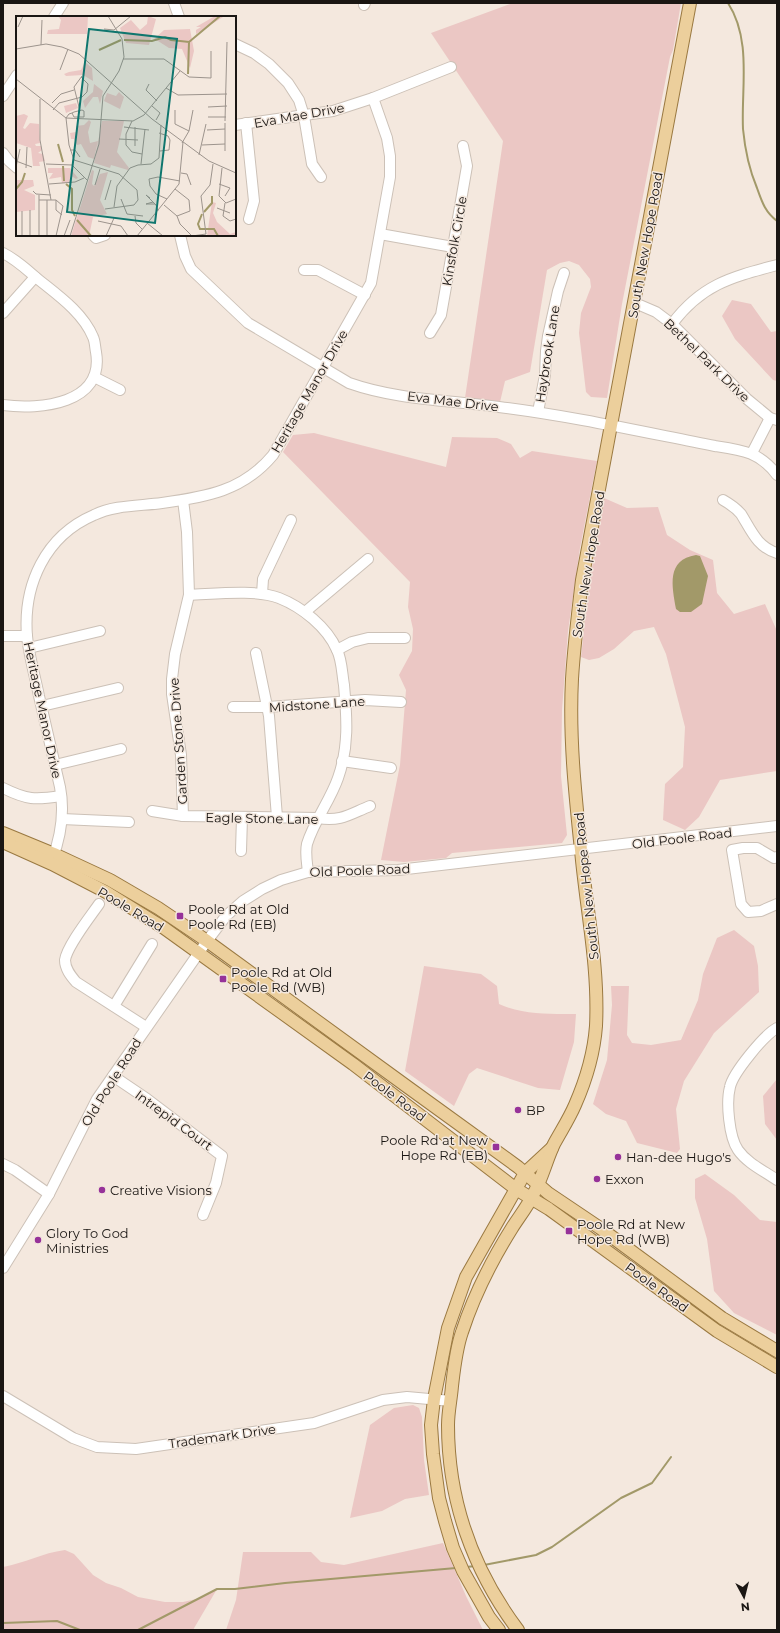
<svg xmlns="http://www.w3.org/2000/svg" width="780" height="1633" font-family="Montserrat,sans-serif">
	<rect width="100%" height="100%" fill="#f4e8de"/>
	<!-- green -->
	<g fill="#ebc7c4">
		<path d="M513 3H681L673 50 670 57 622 304 607 398 591 397 586 392 579 333 581 313 591 287 590 279 579 265 569 261 560 263 547 270 530 372 505 381 500 402 465 398 503 141 431 33Z"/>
		<path d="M732 300 751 304 771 332 777 331V381L773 380 735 339 722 316Z"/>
		<path d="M314 433 446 467 452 437 497 438 511 444 520 458 532 451 597 461 580 548 568 631 562 710 561 776 567 835 562 843 452 853 446 858 404 862 381 860 400 765 406 690 399 675 412 651 413 629 408 607 410 582 283 452 293 435Z"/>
		<path d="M604 498 627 508 658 507 667 535 690 550 713 560 717 593 734 614 765 604 777 631V771L720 780 699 817 685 830 663 820 665 784 683 767 685 727 666 654 654 627 634 631 614 649 599 658 589 660 581 657 589 585Z"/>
		<path d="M734 930 754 946 758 966 759 992 714 1033 684 1081 676 1109 680 1149 677 1153 637 1143 626 1121 606 1114 593 1104 607 1060 612 1005 611 986H629L627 1035 632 1043 651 1045 681 1040 698 1000 703 974 717 938Z"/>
		<path d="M424 966 481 974 497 986 499 1004C523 1015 551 1014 576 1014L574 1042 560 1090 538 1088 477 1068 469 1074 454 1106 405 1071Z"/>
		<path d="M777 1079V1140L765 1124 763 1096Z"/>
		<path d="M705 1174 734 1195 760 1220 777 1222V1335L734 1313 714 1291 707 1239 695 1198V1179Z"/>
		<path d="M413 1405 419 1408 422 1417 424 1460 429 1495 405 1499 382 1511 350 1518 370 1425 394 1408Z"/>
		<path d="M443 1543 466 1596 483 1630H226L236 1600 243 1552H311L321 1562 344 1565Z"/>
		<path d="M65 1550 74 1554 93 1575 106 1583 121 1588 138 1597 165 1602H183L201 1598 217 1589 193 1630H3V1567C25 1563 42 1553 65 1550Z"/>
	</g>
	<!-- water -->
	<path fill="#a29969" d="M696 555 700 556 708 576 702 604 691 612H680L676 609C672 586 666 560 696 555Z"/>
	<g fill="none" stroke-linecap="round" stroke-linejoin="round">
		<!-- stream -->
		<g stroke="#a29969" stroke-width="2">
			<path d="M728 3C752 40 741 88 743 129 745 150 749 169 757 188 762 202 765 212 777 221"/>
			<path d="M484 1565 536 1555 552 1547 621 1498 652 1483 671 1457"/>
			<path d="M466 1567 476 1566"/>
			<path d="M3 1623 57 1621 80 1630"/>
			<path d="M138 1630 217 1589H235L285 1583 456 1568"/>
		</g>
		<defs>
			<g id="minor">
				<path d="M174 3 179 17"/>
				<path d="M364 5 365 3"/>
				<path d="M54 17 63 3"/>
				<path d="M235 44 254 53 269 64 288 83 299 100 304 116 312 164 321 177"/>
				<path d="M3 96 17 75"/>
				<path d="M246 123 254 201 249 219"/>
				<path d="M235 125 333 111 373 98 451 67"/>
				<path d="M3 153 9 161 17 168"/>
				<path d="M380 234 453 247"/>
				<path d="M93 235 96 238 105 235"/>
				<path d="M180 235 185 256 191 269 248 323 349 383C397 400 449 400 499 407 572 416 643 432 715 446 742 450 760 452 777 475"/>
				<path d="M3 253C17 260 27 270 39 280 59 296 83 313 93 337 95 341 95 347 96 352 105 404 40 410 3 405"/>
				<path d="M304 270H318L365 295"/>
				<path d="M635 303 656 312 672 324 747 399 770 418 777 420"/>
				<path d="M3 313 35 277"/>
				<path d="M672 324C702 284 732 277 777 265"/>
				<path d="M430 333 441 315 453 247 467 166 463 146"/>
				<path d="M94 377 120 390"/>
				<path d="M538 412 545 375 546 351 548 336 558 291 564 273"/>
				<path d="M752 453 770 418"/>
				<path d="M723 500C730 504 736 508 741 514 751 530 757 547 777 553"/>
				<path d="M262 594 263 579 291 520"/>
				<path d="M189 595C215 594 256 589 279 598 302 607 327 627 337 650 342 660 342 674 344 685 347 718 349 747 338 778 330 801 314 821 307 844 305 853 307 863 308 872"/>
				<path d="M305 612 368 559"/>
				<path d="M3 636H27"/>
				<path d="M29 648 100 631"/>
				<path d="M337 650 352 642 368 638H405"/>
				<path d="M256 653 269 716 277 817"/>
				<path d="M42 706 118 688"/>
				<path d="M233 707H268L365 700 401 702"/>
				<path d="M342 761 391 768"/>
				<path d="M55 765 121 749"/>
				<path d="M3 788C27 800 35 800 61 796"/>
				<path d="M152 811 183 816 318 818C341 822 350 814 370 806"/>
				<path d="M183 816 181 755 172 694V679L175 654 189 595 187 532 183 500"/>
				<path d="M62 819 129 822"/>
				<path d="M241 851 242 817"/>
				<path d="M777 857 774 858 757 848H743L732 850 741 904 748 912 761 911 777 904"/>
				<path d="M52 860C61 836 65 813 60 787 53 757 46 726 39 696 35 676 29 656 27 636 23 585 45 536 94 515 114 505 140 506 162 503 206 497 243 491 273 455L371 283 390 177V156L387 138 373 98"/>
				<path d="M99 904C90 917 67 946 65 960 65 969 71 976 76 982L146 1027"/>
				<path d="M114 1006 152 944"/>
				<path d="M777 1028C764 1035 733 1073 730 1087 726 1102 729 1137 738 1150 747 1163 764 1171 777 1180"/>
				<path d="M113 1076 147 1099 222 1156 216 1183 203 1215"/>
				<path d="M3 1164 15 1170 49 1194"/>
				<path d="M3 1268 49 1194 97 1099 113 1076 207 941 226 916 243 901 262 889 281 880 308 872 398 870 777 826"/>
				<path d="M3 1396 73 1438 97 1447 136 1449 314 1423 383 1400 407 1397 451 1401"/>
			</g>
			<g id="major">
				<path d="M3 833 54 854 110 880 158 908 207 941 409 1088 518 1167 548 1193 600 1228 722 1318 777 1351"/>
				<path d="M3 842 52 864 106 892 164 928 353 1064 516 1189 549 1209 717 1331 777 1367"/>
				<path d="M499 1630 489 1617 463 1571 453 1548 445 1521 439 1498 433 1454 431 1425 434 1399 448 1328 466 1277 525 1173 552 1148"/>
				<path d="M518 1630C473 1570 448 1500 448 1425 448 1412 451 1399 452 1386 454 1369 456 1349 462 1332 474 1295 492 1260 512 1228 519 1217 527 1207 533 1195 542 1179 546 1161 554 1144 561 1131 569 1119 575 1105 586 1080 594 1053 596 1026 599 966 586 908 581 850 575 793 569 736 572 679 574 646 578 613 582 580L690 3"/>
			</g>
		</defs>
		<!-- minor casing -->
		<use href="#minor" stroke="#ccc1b7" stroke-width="12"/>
		<!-- major casing -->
		<use href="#major" stroke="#9a7941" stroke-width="14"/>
		<!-- minor -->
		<use href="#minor" stroke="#fff" stroke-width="10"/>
		<!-- major -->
		<use href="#major" stroke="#eccf9c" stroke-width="12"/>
	</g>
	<!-- markers -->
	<g fill="#963299" stroke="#f4e8de" stroke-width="1.5">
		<rect x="176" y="912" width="8" height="8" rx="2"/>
		<rect x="219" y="975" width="8" height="8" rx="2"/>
		<circle cx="518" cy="1110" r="4"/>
		<rect x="492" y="1143" width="8" height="8" rx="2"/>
		<circle cx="618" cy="1157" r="4"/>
		<circle cx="597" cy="1179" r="4"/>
		<circle cx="102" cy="1190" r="4"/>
		<rect x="565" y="1227" width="8" height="8" rx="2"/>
		<circle cx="38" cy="1240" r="4"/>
	</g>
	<g text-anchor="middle" stroke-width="3" stroke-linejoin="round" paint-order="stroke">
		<!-- street labels -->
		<g font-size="13" fill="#1a1613" stroke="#f4e8de">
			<text transform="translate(299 115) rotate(-10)" y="5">Eva Mae Drive</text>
			<text transform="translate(454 241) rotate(-80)" y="5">Kinsfolk Circle</text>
			<text transform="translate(645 245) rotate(-80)" y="5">South New Hope Road</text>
			<text transform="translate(547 354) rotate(-81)" y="5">Haybrook Lane</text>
			<text transform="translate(707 360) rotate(44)" y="5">Bethel Park Drive</text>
			<text transform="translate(309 391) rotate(-60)" y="5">Heritage Manor Drive</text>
			<text transform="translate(453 401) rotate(7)" y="5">Eva Mae Drive</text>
			<text transform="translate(588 564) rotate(-81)" y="5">South New Hope Road</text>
			<text transform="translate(317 704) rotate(-4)" y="5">Midstone Lane</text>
			<text transform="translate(43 710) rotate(78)" y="5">Heritage Manor Drive</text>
			<text transform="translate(178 741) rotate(-94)" y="5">Garden Stone Drive</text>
			<text transform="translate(262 818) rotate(1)" y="5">Eagle Stone Lane</text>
			<text transform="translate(682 838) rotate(-7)" y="5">Old Poole Road</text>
			<text transform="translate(360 870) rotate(-2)" y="5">Old Poole Road</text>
			<text transform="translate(586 886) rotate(-96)" y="5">South New Hope Road</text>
			<text transform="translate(131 909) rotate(31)" y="5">Poole Road</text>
			<text transform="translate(111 1082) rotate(-58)" y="5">Old Poole Road</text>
			<text transform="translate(395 1096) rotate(37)" y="5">Poole Road</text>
			<text transform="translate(174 1120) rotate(36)" y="5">Intrepid Court</text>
			<text transform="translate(657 1287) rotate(36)" y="5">Poole Road</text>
			<text transform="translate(222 1436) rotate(-8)" y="5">Trademark Drive</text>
		</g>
		<!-- poi labels -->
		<g font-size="13" fill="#1a1613" stroke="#f4e8de" text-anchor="start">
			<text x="188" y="914">Poole Rd at Old<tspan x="188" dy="15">Poole Rd (EB)</tspan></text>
			<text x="231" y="977">Poole Rd at Old<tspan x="231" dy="15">Poole Rd (WB)</tspan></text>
			<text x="526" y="1115">BP</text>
			<text x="488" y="1145" text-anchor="end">Poole Rd at New<tspan x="488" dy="15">Hope Rd (EB)</tspan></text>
			<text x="626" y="1162">Han-dee Hugo's</text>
			<text x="605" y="1184">Exxon</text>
			<text x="110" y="1195">Creative Visions</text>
			<text x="577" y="1229">Poole Rd at New<tspan x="577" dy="15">Hope Rd (WB)</tspan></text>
			<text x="46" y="1238">Glory To God<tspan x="46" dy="15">Ministries</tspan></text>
		</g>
	</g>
	<!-- overview -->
	<g transform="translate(16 16)">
		<rect width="220" height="220" fill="#f4e8de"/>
		<path d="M42 0H72L71 18H31L32 14 43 13 45 4ZM132 0 140 3 133 29 110 27 104 12 115 4 124 14 131 8ZM199 0H207V1L180 18V14L185 11H180ZM174 13 178 35 174 52 166 33 153 32 142 25H136L148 14ZM69 46 76 52 77 65 67 59 50 60 48 58 53 56 65 54ZM78 68 87 75 84 88 82 81H77L69 92 67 85 77 76ZM103 76 108 81 104 93 88 85 91 77 100 80ZM60 87 62 92 50 97 48 90ZM8 98 12 100 7 112 9 113 14 107 23 108 24 127 19 128 20 130H25L26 134 22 137 27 138 29 145 23 146 24 150H17L15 132 0 127V100ZM73 104 75 106 72 116 74 127 82 125 78 143 72 141 65 128 61 129 58 123H55L54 117 60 116V110L68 109ZM86 105H108L101 136 113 152 112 154 95 149 94 152 78 147ZM32 152H54L62 162 60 163 54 159V166L46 167 45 161 33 163 37 157H32ZM76 154 78 155 76 168 78 170 84 158 92 156 84 184 91 198 77 201 73 220H55ZM0 164H17L18 170 8 174 19 179V194L0 196ZM196 186 200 187 197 197 201 206 214 218 220 216V220H191Z" fill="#ebc7c4"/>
		<path fill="none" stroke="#a29969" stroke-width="2" d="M108 24 136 25 149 21 155 24 173 26 204 0M83 34 105 24M172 58 173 26M42 128 47 146M47 150 48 165M50 168 56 173V194L59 200M0 173 6 166 9 157M188 196 196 187V180M186 198 182 208 184 213H198L202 220M61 204 75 220"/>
		<path fill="none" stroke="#9d948d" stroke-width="1" d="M2 11 7 0M88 13 98 14 115 0M25 29 26 4M0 33 30 28 46 31 63 38 136 103 193 145 220 157M107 43H148L173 61 195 62V35M44 54 52 33M0 63 50 102 117 105 128 99 164 55M133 68 130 74 141 85M150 72 162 79 211 78M24 83V124L35 184M36 87 45 78 58 74M136 90 144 97 140 104M192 91 211 90M37 94 43 87 66 81 71 76 72 68 65 61M159 94V108L173 115M64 95 58 71 66 60M56 97 58 101H68V95L66 94 58 96 56 97 53 98 50 102 53 129 58 144 103 158 121 174 122 184 118 189 89 193M192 101H210M116 105 110 118V129L116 136 126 138M209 105 211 26M209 107V135M108 111 133 114M119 111V130M191 114 209 113M143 117 152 120 154 124 153 134 144 135M103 123 122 124M166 127 173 115 177 94M186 129 209 128M54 134H59L64 141M183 139 190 108M0 145 16 151M30 148 56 149 71 164M125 148 129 113M0 151 4 133M10 152 11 131M206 152 203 180 210 187 220 183M165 157 171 158 175 169M33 168 59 166 68 162M203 168 214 172 209 180M79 169 84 153M17 175 20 178 35 179M134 182 130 179 140 189 142 195M105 183 111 198 127 200M151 183 140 178 134 170 133 163 142 161 164 165M23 184H40L47 190 40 220M40 184V194L46 199M89 184 95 164M137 186 130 188H139M209 187 207 200 214 205 220 203M148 189 161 200 174 195 173 184 159 173M98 191 101 170 114 152 122 149 135 148 143 142 145 109M201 192 214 197M119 200 120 207 126 213M161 200 164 208 176 220 190 218 185 180 194 169 197 148M82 205 105 210 112 220M131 207 147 220M6 220V195M14 220V194M23 220V179M31 220V184M48 220 54 204M54 220 83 128 87 80 103 55 108 41 106 23 92 0M90 220 98 202M121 220 163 168 167 126"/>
		<path fill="#0f766e" fill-opacity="0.15" stroke="#0f766e" stroke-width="2" d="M73 13 161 23 139 207 51 196Z"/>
		<rect width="220" height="220" fill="none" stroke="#1a1613" stroke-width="2"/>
	</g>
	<!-- border -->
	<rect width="780" height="1633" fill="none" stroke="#1a1613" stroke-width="8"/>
	<!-- north arrow -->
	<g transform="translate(744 1597) rotate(173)" stroke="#f4e8de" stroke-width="3" paint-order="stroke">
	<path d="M0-3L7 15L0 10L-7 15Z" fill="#1a1613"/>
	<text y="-6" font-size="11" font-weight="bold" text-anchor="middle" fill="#1a1613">N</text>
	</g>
</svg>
